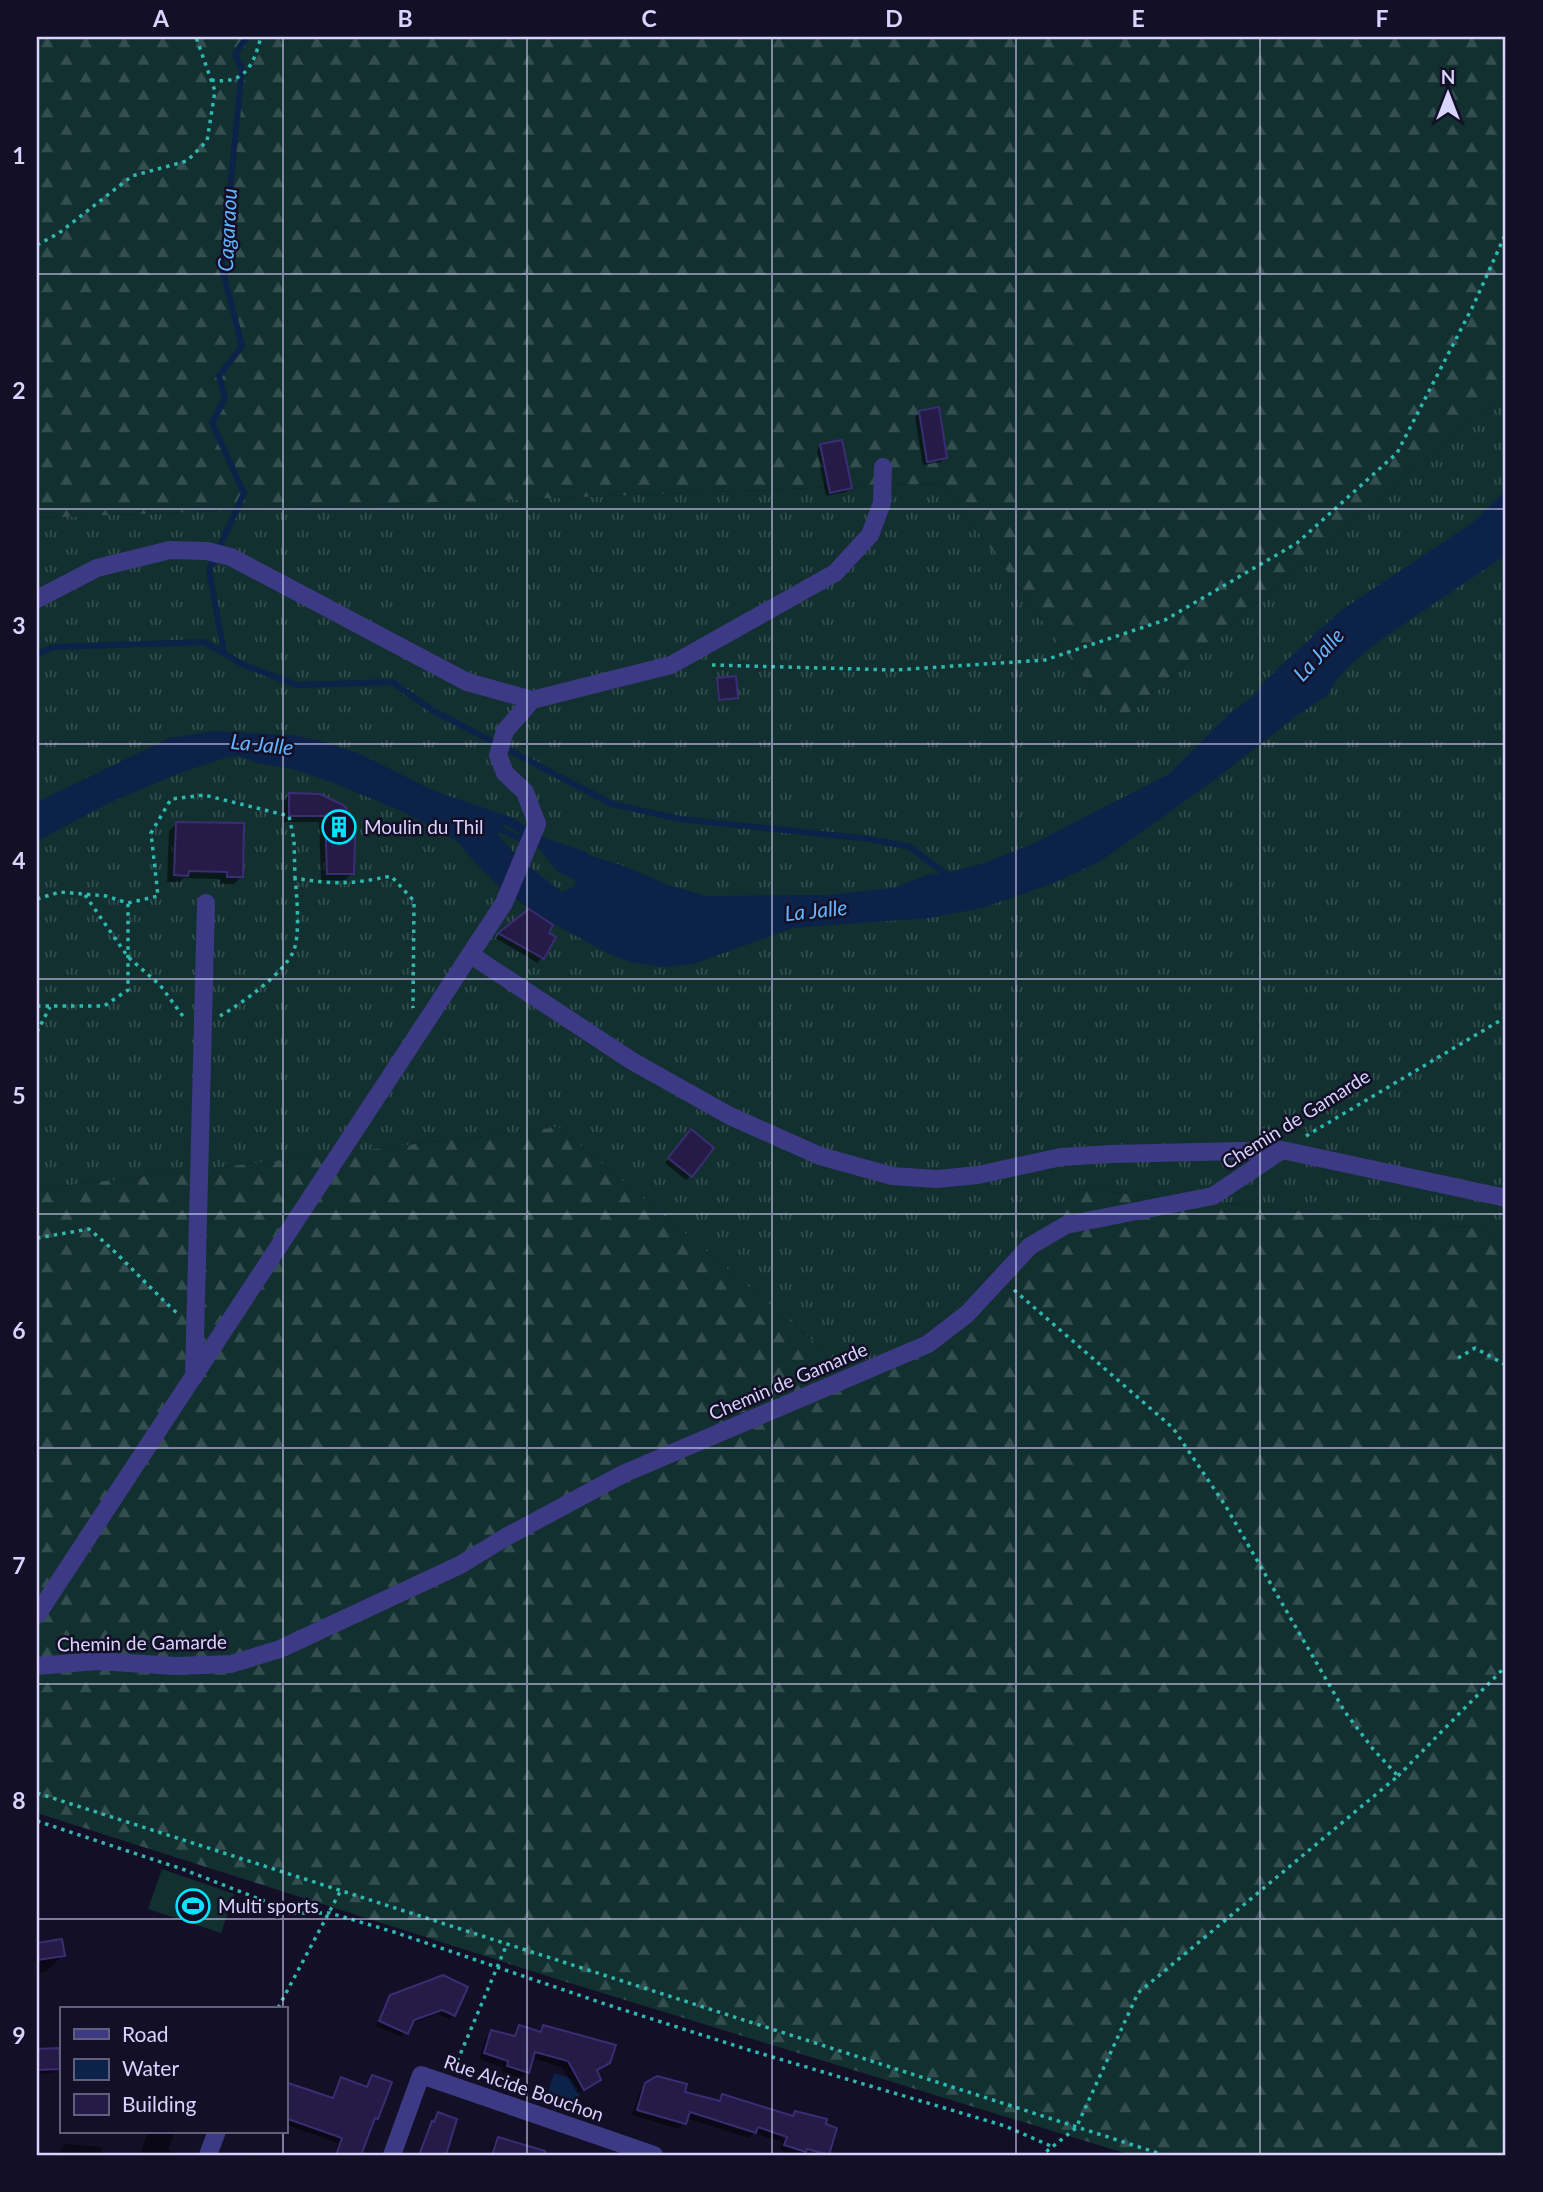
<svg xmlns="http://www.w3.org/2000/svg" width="1543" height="2192" font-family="Lato,sans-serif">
	<defs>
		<pattern id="grass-tufts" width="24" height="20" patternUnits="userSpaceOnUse" patternTransform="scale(1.75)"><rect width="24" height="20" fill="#12302f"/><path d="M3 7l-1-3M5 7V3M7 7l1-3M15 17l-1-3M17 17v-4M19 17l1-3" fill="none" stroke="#344d4e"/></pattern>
		<pattern id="forest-firs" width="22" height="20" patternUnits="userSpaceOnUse" patternTransform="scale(1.75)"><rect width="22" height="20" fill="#12302f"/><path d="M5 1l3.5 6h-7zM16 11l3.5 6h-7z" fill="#344d4e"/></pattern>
	</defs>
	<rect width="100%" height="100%" fill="#130f26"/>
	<!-- grass -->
	<path fill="url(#grass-tufts)" d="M1506 390V1238L1476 1228 1080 1189 869 1388 558 1127 37 1189V518L943 483 1117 723Z"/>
	<!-- forest -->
	<g fill="url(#forest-firs)">
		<path d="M37 37H1506V390L1117 723 943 483 37 518Z"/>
		<path d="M558 1127 869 1388 1080 1189 1476 1228 1506 1238V2155H1131L563 1981 37 1813V1189Z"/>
	</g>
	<!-- pitch -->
	<path fill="#12302f" d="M162 1869 234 1894 221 1933 148 1909Z"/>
	<!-- water -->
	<g fill="#0c2248" fill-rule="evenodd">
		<path d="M1506 490V555L1383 638 1352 663 1337 679 1328 695 1296 716 1209 784 1099 862 1054 883 982 908 929 918 792 928 693 964 663 967 630 962 612 955 548 921 503 890 480 868 456 840 406 813 334 783 292 769 258 763 239 756 228 757 177 774 109 803 37 841V802L170 738 214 731 292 735 322 741 360 754 434 791 514 818 542 837 587 852 588 855 624 866 668 885 706 896 827 895 894 888 927 875 947 873 985 863 1032 844 1169 774 1228 715 1252 697 1269 677 1340 611 1472 523ZM505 824 538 847 557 871 575 880V886L562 892 522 861 497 834Z"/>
		<path d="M554 2073 572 2079 580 2093 577 2102 548 2093Z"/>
	</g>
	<!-- shadow -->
	<g fill="#0007">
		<path d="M920 412 945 458 941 462 923 465 915 417Z"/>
		<path d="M821 446 850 488 846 492 826 496 817 450Z"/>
		<path d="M717 680 736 697 734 699 718 701 716 681Z"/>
		<path d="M290 794 320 795 352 873 345 880H321L319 822H283V801Z"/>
		<path d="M176 824 241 877 234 884H220V879L184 878 179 882H167L169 831Z"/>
		<path d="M529 911 546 933 553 937 538 963 495 938Z"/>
		<path d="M686 1136 690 1176 686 1180 665 1163Z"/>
		<path d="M37 1935 40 1944 63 1955 47 1971 37 1973Z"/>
		<path d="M443 1977 453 2015 449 2019 437 2014 411 2023 402 2037 376 2026 386 2002 391 1997Z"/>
		<path d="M519 2027 538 2032 544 2027 609 2062 596 2072 599 2079 578 2094 562 2067 531 2058 527 2072 521 2078 502 2072 503 2067 479 2059 486 2038 492 2031 512 2037Z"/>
		<path d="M58 2049 59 2068 54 2073 37 2074V2051Z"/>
		<path d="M373 2077 377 2118 371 2122 359 2155H334L338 2143 285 2124V2083L331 2099 337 2084 341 2079 366 2088Z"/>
		<path d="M657 2078 684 2085 682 2093 717 2102 723 2096 791 2117 795 2112 825 2121 824 2125 834 2129 827 2154 799 2145 798 2148 823 2155H795L780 2150 782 2142 754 2133 749 2138 686 2118 679 2129 632 2115 640 2090Z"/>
		<path d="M439 2114 455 2120 444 2155H418L428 2128Z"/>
		<path d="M140 2131H175L168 2150 174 2153V2155H140L147 2135Z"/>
		<path d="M498 2139 548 2154 547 2155H490L493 2143Z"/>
		<path d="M65 2144 102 2147 101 2155H58Z"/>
		<path d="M254 2151 266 2155H250Z"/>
	</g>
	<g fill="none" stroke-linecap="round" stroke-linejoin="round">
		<!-- stream -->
		<g stroke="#0c2248" stroke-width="6">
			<path d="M224 653 209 570 244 493 212 423 225 398 219 376 242 346 222 268 242 69 235 54 247 37"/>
			<path d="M37 654 54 647 204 642 244 665 297 685 392 682 432 710 612 804 680 819 870 839 910 847 951 878"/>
			<path d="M494 827 526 841"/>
		</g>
	</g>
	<!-- building -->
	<g fill="#241b47" stroke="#3b2d73" stroke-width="2">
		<path d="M939 407 947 458 927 462 919 411Z"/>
		<path d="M842 440 852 488 830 493 820 444Z"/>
		<path d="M736 676 738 698 719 700 717 678Z"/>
		<path d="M289 793 320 794 345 806 355 837 354 874H327L325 816H289Z"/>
		<path d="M176 822 244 823 243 877H227V872L189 871 188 876 174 875Z"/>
		<path d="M529 909 553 925 549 933 556 937 544 959 498 933Z"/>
		<path d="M691 1129 714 1148 692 1177 668 1158Z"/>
		<path d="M62 1939 65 1956 37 1960V1943Z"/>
		<path d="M443 1975 468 1987 455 2016 442 2010 414 2020 408 2034 379 2021 390 1995Z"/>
		<path d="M519 2025 541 2032 543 2025 616 2045 610 2063 597 2070 601 2080 584 2090 568 2061 535 2052 529 2073 507 2066 508 2061 484 2053 491 2030 515 2036Z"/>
		<path d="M59 2048 61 2069 37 2070V2049Z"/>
		<path d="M372 2075 392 2082 378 2119 375 2118 361 2155H336L342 2138 285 2118V2082L333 2098 341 2077 367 2087Z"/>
		<path d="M657 2076 687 2084 685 2092 720 2101 722 2094 793 2116 795 2111 827 2119 826 2124 837 2128 829 2155 807 2149 806 2152 784 2145 787 2137 758 2127 756 2133 690 2112 686 2124 637 2110 645 2083Z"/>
		<path d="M438 2112 457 2119 446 2155H419L432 2121 434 2122Z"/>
		<path d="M498 2137 545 2151V2155H492Z"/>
	</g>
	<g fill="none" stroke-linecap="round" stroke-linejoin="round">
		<!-- path -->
		<g stroke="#2fb8b0" stroke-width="3.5" stroke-dasharray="3.5 5" stroke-linecap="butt">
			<path d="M211 80C245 85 253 66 261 37"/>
			<path d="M37 245 59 233 132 176 187 161 207 141 215 91 196 37"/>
			<path d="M712 665 895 670 1045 660 1165 620 1297 543 1397 453 1473 306 1506 233"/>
			<path d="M85 895 128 957 160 985 185 1019"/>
			<path d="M37 899 60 892 106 896 128 903 158 896 151 833 171 799 204 795 289 816 294 840 295 878C334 885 353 884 391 876L414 901 413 1008"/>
			<path d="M37 1006H104L128 990V903"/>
			<path d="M220 1016C242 1003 284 974 294 950 300 933 297 896 295 878"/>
			<path d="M37 1032 50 1007"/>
			<path d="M1306 1136 1506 1017"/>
			<path d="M37 1238 89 1229C121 1255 147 1286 178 1314"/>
			<path d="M1014 1290 1173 1428 1225 1505 1345 1712 1373 1749 1398 1776 1138 1993 1076 2128 1042 2155"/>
			<path d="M1458 1358 1475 1348 1506 1365"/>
			<path d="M1398 1776 1506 1666"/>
			<path d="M37 1793 1164 2155"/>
			<path d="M37 1821 185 1870 295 1913H330L394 1932 605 2004 749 2050 1005 2126 1053 2147"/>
			<path d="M278 2008 341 1890"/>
			<path d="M454 2069 507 1944"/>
		</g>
		<!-- minor -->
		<g stroke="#3d3a85" stroke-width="18">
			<path d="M37 599 97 568 170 550 207 551 231 557 467 682 532 700"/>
			<path d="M471 955 632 1061 730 1116 820 1156 892 1176 937 1179 978 1175 1061 1157 1112 1154 1282 1150 1506 1198"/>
			<path d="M194 1377 206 903"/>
			<path d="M37 1615 504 903 537 824 525 792 505 773 498 755 505 731 532 700 671 665 835 573 870 535 882 503 883 467"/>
			<path d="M37 1666 97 1661 175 1666 231 1664 280 1649 460 1565 506 1537 623 1474 928 1344 967 1314 1030 1246 1066 1225 1213 1196 1282 1150"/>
			<path d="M208 2155 217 2131"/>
			<path d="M392 2155 421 2075 654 2155"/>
		</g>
	</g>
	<!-- grid -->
	<path fill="none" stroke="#d9d4ff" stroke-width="2" stroke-opacity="0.55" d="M283 37V2008M527 37V2155M772 37V2155M1016 37V2155M1260 37V2155M37 274H1506M37 509H1506M37 744H1506M37 979H1506M37 1214H1506M37 1448H1506M37 1684H1506M37 1919H1506M283 2131V2155"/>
	<!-- icons -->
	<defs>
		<symbol id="building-ring" viewBox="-11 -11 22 22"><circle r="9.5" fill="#130f26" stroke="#00e5ff" stroke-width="1.5"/><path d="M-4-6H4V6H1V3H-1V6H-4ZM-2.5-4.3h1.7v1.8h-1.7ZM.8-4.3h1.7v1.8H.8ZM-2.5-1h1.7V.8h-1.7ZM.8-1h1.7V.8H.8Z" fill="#00e5ff"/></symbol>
		<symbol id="stadium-ring" viewBox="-11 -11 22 22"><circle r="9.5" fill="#130f26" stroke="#00e5ff" stroke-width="1.5"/><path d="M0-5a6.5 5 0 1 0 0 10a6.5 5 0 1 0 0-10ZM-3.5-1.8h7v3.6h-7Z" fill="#00e5ff"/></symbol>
	</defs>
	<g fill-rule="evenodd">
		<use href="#building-ring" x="320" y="808" width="38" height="38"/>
		<use href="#stadium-ring" x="174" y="1887" width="38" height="38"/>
	</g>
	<g text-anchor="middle" stroke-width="5" stroke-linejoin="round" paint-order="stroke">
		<!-- poi labels -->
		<g font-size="19" fill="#d9d4ff" stroke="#130f26" text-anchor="start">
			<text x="364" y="834">Moulin du Thil</text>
			<text x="218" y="1913">Multi sports</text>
		</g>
		<!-- street labels -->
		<g font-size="19" fill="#d9d4ff" stroke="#130f26">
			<text transform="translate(1296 1119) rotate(-32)" y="7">Chemin de Gamarde</text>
			<text transform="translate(788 1381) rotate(-23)" y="7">Chemin de Gamarde</text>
			<text transform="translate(142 1643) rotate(-1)" y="7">Chemin de Gamarde</text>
			<text transform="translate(524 2088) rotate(19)" y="7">Rue Alcide Bouchon</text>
		</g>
		<!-- water labels -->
		<g font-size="21" font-style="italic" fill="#62b6ff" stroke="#130f26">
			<text transform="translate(228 230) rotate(-87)" y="7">Cagaraou</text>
			<text transform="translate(1319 655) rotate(-47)" y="7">La Jalle</text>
			<text transform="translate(262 745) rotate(6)" y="7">La Jalle</text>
			<text transform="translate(816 911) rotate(-6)" y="7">La Jalle</text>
		</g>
	</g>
	<!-- border -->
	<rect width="1543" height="2192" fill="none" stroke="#130f26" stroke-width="77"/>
	<!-- legend -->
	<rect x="60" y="2007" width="228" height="126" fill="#130f26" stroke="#625e7d" stroke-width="2"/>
	<rect x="74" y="2029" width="35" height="10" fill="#3d3a85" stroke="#625e7d" stroke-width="2"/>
	<text x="122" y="2042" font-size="21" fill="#d9d4ff">Road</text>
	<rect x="74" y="2059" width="35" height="21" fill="#0c2248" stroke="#625e7d" stroke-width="2"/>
	<text x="122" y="2076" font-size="21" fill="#d9d4ff">Water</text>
	<rect x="74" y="2094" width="35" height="21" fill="#241b47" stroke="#625e7d" stroke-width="2"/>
	<text x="122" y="2112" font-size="21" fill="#d9d4ff">Building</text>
	<!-- north arrow -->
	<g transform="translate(1448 94)" stroke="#130f26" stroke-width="5" paint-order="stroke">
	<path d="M0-5L12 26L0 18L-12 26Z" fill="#d9d4ff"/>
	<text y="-10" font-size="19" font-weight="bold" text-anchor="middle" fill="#d9d4ff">N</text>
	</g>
	<rect x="38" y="38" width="1466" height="2116" fill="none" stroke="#d9d4ff" stroke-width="2.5"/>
	<g font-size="23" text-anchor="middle" font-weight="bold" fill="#d9d4ff">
		<text x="161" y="27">A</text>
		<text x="405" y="27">B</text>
		<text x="649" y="27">C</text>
		<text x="894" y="27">D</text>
		<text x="1138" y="27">E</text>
		<text x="1382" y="27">F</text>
		<text x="19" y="164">1</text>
		<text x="19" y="399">2</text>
		<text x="19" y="634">3</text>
		<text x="19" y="869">4</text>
		<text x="19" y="1104">5</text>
		<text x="19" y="1339">6</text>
		<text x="19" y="1574">7</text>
		<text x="19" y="1809">8</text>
		<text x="19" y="2044">9</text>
	</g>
</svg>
